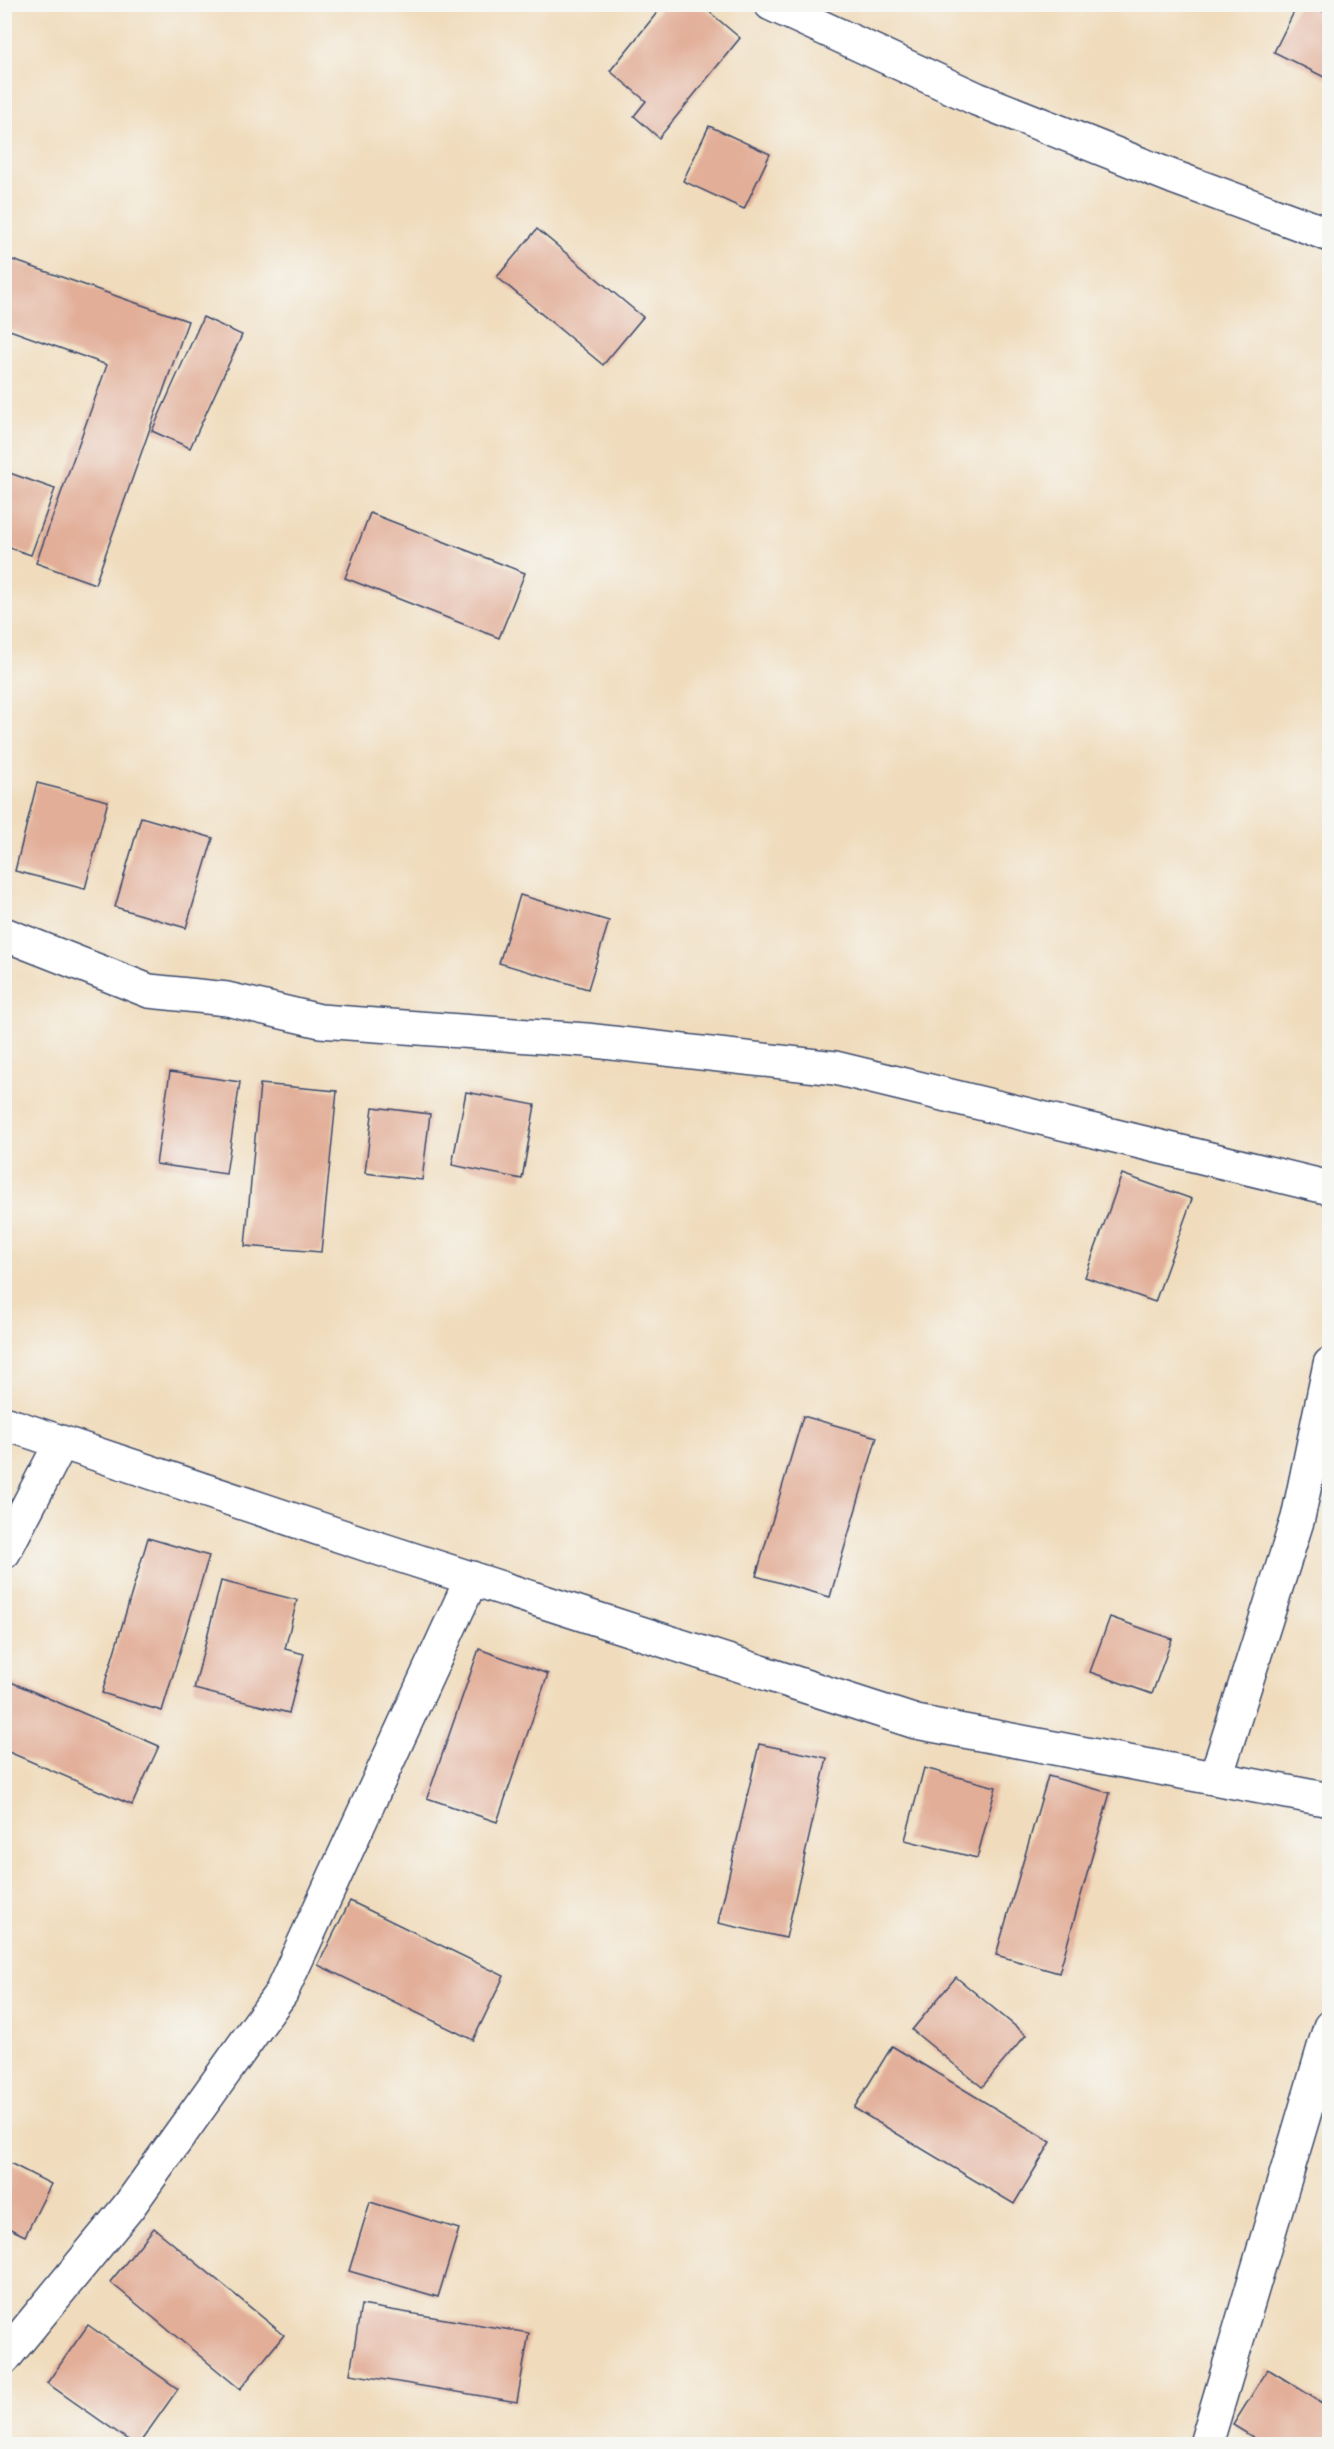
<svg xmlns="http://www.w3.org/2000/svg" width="1334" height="2449" font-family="'Gochi Hand',sans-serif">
	<rect width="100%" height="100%" fill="#f6f6f2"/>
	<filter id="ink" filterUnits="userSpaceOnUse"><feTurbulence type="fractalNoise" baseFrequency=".0167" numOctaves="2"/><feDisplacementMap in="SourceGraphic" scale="12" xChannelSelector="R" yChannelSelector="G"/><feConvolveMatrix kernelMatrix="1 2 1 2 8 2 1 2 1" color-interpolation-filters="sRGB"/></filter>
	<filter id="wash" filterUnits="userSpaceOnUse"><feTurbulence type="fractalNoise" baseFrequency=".008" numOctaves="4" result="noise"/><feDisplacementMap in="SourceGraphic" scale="24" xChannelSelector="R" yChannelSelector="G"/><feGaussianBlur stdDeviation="1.35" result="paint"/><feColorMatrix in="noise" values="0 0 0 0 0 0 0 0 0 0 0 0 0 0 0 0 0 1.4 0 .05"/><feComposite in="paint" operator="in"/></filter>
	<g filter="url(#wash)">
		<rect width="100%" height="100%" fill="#f0dcbc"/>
		<g id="blocks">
			<!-- building -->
			<g fill="#e2ae98">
				<path d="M664 4H700L740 38 659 138 634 116 646 101 610 71Z"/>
				<path d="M1298 4H1309L1330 15V80L1274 52Z"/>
				<path d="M709 126 770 154 744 209 683 181Z"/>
				<path d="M537 229 643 317 603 365 497 277Z"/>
				<path d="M4 257 188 321 95 584 36 563 107 365 4 328Z"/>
				<path d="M203 317 242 335 190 448 152 431Z"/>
				<path d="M4 471 55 489 31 555 4 546Z"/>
				<path d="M370 513 525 573 499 638 345 578Z"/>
				<path d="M37 783 108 801 85 889 15 871Z"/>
				<path d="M141 817 213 838 186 928 115 907Z"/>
				<path d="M520 895 609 921 588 989 499 963Z"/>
				<path d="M170 1072 240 1082 226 1174 156 1164Z"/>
				<path d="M260 1084 337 1091 321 1252 245 1246Z"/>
				<path d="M466 1092 535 1105 522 1179 452 1165Z"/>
				<path d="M373 1107 430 1114 422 1180 365 1173Z"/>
				<path d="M1122 1174 1192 1199 1155 1302 1085 1277Z"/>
				<path d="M803 1416 877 1437 830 1597 756 1576Z"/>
				<path d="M148 1538 209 1556 162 1711 102 1693Z"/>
				<path d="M221 1581 297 1600 285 1649 304 1654 289 1713 194 1689Z"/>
				<path d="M1110 1617 1172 1639 1152 1694 1090 1672Z"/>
				<path d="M479 1649 548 1674 497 1822 427 1798Z"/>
				<path d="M4 1679 159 1746 132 1805 4 1750Z"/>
				<path d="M759 1744 827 1758 786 1938 718 1923Z"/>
				<path d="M924 1768 996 1787 977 1858 905 1840Z"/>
				<path d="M1048 1776 1110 1793 1059 1973 996 1955Z"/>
				<path d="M350 1901 504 1976 473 2040 318 1965Z"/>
				<path d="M956 1977 1026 2035 982 2087 912 2030Z"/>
				<path d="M892 2046 1051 2142 1014 2204 854 2108Z"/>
				<path d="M4 2160 51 2184 25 2236 4 2226Z"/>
				<path d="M370 2202 459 2229 438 2297 349 2271Z"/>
				<path d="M154 2228 284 2335 240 2389 110 2282Z"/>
				<path d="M361 2305 529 2333 517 2402 350 2374Z"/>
				<path d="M88 2325 178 2389 139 2444H134L47 2383Z"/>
				<path d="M1268 2369 1330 2408V2444H1264L1233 2425Z"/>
			</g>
		</g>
	</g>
	<g filter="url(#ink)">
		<use href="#blocks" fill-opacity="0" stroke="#3b496c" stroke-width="1.5"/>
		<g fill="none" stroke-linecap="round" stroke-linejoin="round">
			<defs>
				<g id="street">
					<path d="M771 4 977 99 1173 177 1330 235"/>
					<path d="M4 934 149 991 227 999 320 1021 586 1040 835 1068 1330 1188"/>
					<path d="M4 1423 371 1546 916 1722 1330 1800"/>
					<path d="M4 1552 61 1443"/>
					<path d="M1216 1777 1298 1518 1330 1364"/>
					<path d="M4 2358 129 2206 281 1993 472 1578"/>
					<path d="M1206 2444 1330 2027"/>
				</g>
			</defs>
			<!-- street casing -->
			<use href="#street" stroke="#3b496c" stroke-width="36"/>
			<!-- street -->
			<use href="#street" stroke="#fff" stroke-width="33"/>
		</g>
	</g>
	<!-- margin -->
	<rect width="1334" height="2449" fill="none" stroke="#f6f6f2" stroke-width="24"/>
</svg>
